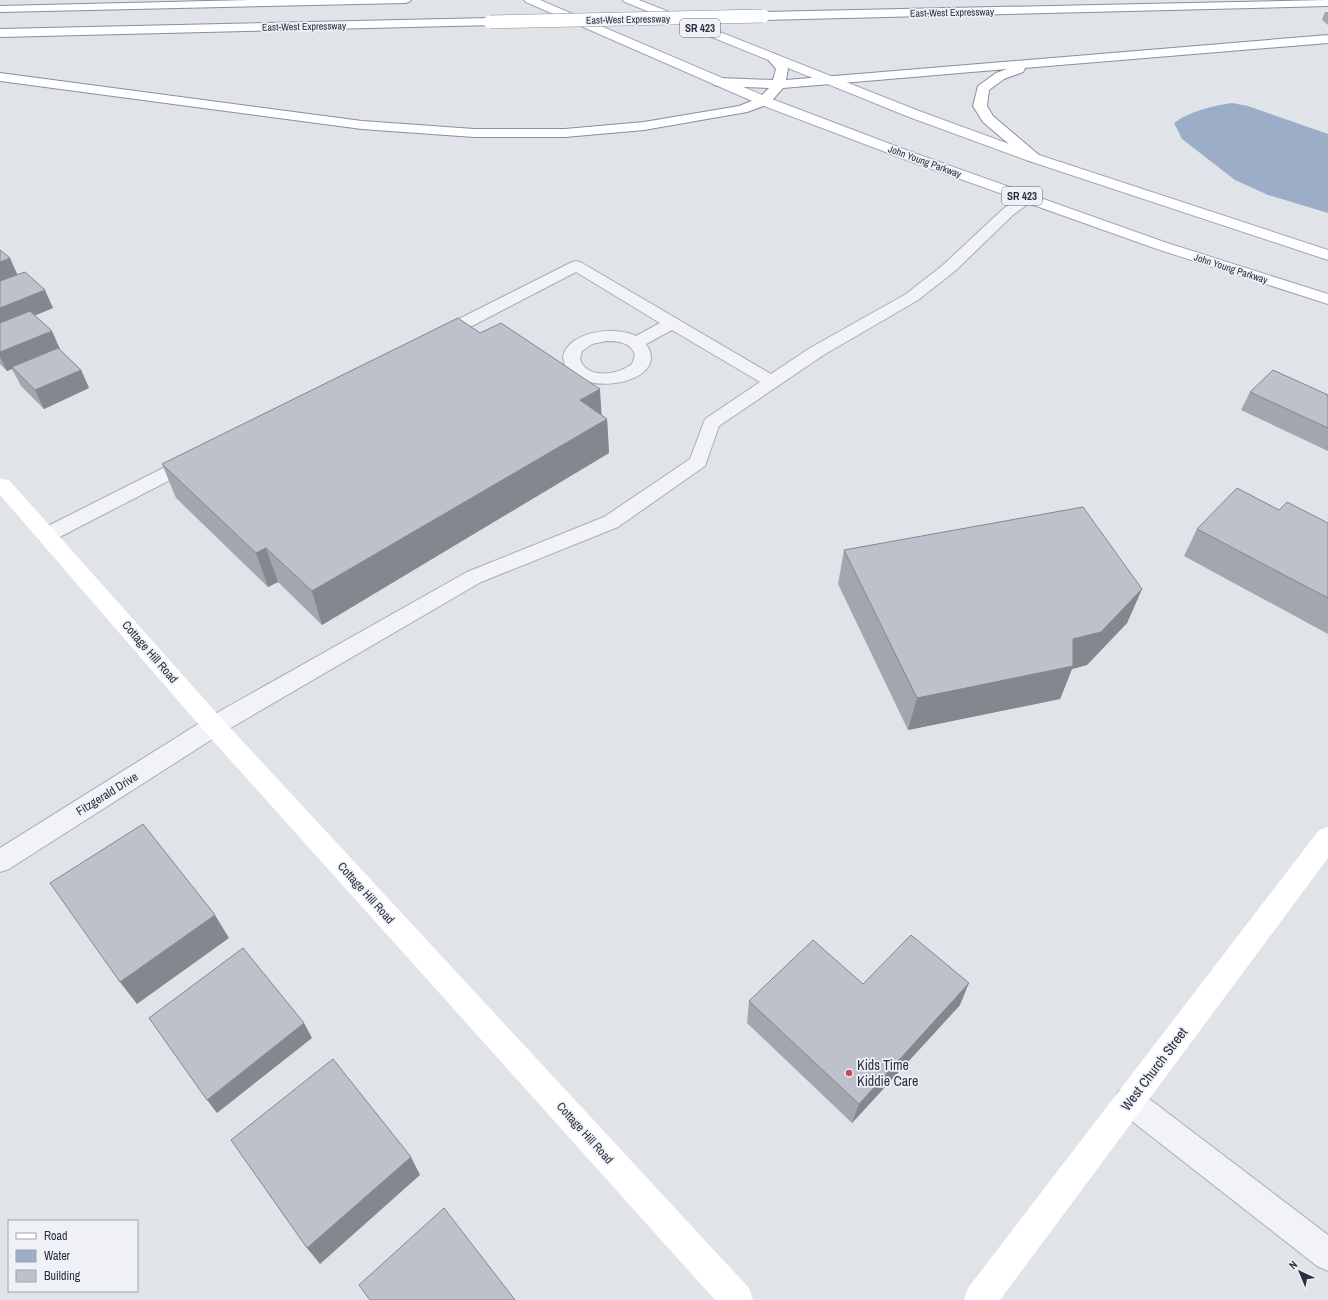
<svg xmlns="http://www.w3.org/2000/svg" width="1328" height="1300" font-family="'Archivo Narrow',sans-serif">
	<rect width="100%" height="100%" fill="#e0e3e8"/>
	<!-- water -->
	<path fill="#9caec7" d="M1232 103 1248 106 1328 134V213L1268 195 1235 180 1182 139 1174 123C1190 111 1212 106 1232 103Z"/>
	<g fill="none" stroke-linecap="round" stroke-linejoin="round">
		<defs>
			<g id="lane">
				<path d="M1027 194 1032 195 1034 198 1032 201 1013 215 955 271 918 300 822 356 719 426 705 466 618 527 481 582 222 733 214 735 206 733 202 726 206 719 467 572 604 517 690 459 705 419 760 382 672 330 646 344C675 385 567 402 563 357 569 330 616 326 636 336L660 323 576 272 445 340 439 341 433 340 431 336 433 332 570 263 576 261 582 263 771 374 810 348 906 294 943 265 1003 209 1022 195ZM606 341C618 341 631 342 635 355L632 364C618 375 587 380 580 359L582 351 592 344Z"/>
				<path d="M192 455 199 457 201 461 199 465 54 540 47 542 40 540 37 535 40 530 185 457Z"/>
				<path d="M1129 1086 1139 1091 1328 1235V1271L1317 1266 1119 1111 1114 1101 1119 1091Z"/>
			</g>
			<path id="street" d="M214 717 222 719 226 726 222 733 9 869 0 872V848L206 719Z"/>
			<g id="primary">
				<path d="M524 0H540L769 98 914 153 1167 243 1328 294V304L1157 249 904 159 759 104 526 2Z"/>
				<path d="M623 0H639L919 111 1039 155 1328 250V260L1029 161 909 117 625 2Z"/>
			</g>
			<g id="highway">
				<path d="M250 0H411L409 2 405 3 0 12V6Z"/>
				<path d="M1328 0V6L763 20 759 18 757 16 759 14 763 12Z"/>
				<path d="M490 18 494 19 496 22 494 25 0 37V29Z"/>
				<path d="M1328 35V43L1024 68 1025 69 1023 72 1004 79 989 90 987 106 993 116 1039 155 1041 158 1039 161 1034 162 1029 161 983 122 973 106 978 86 996 73 1007 69 783 88 769 104 747 112 644 130 565 137H474L362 129 0 81V73L362 121 474 129H565L644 122 739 106 759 98 769 88 719 86 714 85 713 82 714 79 719 78 773 80 776 69 765 56 767 53C777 51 783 61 788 69L786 80Z"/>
			</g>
		</defs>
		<!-- lane casing -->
		<use href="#lane" stroke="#a9adb5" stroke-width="2"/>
		<!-- street casing -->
		<use href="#street" stroke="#a9adb5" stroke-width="2"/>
		<!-- primary casing -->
		<use href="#primary" stroke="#9fa6b3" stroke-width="2"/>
		<!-- highway casing -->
		<use href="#highway" stroke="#888f9e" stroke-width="2"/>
		<!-- lane -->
		<use href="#lane" fill="#f2f3f7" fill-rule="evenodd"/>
		<!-- street -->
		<use href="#street" fill="#f2f3f7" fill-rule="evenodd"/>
		<!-- secondary -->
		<g fill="#fff" fill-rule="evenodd">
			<path d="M0 479 9 480 222 719 749 1288 753 1300H715L206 733 0 495Z"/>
			<path d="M1328 827V858L1000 1300H964L968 1288 1319 830Z"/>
		</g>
		<!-- primary -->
		<use href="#primary" fill="#fff" fill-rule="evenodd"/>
		<!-- highway -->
		<use href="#highway" fill="#fff" fill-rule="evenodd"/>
		<defs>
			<path id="highway-bridge" d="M490 22 763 16"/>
		</defs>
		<!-- highway-bridge casing -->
		<use href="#highway-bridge" stroke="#888f9e" stroke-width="14" stroke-linecap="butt"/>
		<!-- highway-bridge -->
		<use href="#highway-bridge" stroke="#fff" stroke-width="13"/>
	</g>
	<!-- wall -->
	<g fill="#a3a6af">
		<path d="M1325 12H1328V25L1322 20Z"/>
		<path d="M0 250 17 274 53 308 35 315 60 349H59L81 370 89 388 44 409 21 386 12 369 7 371 0 364Z"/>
		<path d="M1250 392 1328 395V451L1241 410Z"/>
		<path d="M602 415 607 419 609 453 322 625 278 582 268 587 176 498 162 464Z"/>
		<path d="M1279 510 1328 523V634L1184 556 1197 529Z"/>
		<path d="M844 550 1142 589 1127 623 1087 665 1072 669 1060 699 908 730 838 584Z"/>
		<path d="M863 984 960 1005 852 1123 747 1023 749 1001Z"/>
	</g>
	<!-- shaded-wall -->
	<g fill="#84878e">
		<path d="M10 258 18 276 0 283V262Z"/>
		<path d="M45 290 53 308 0 330V308Z"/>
		<path d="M52 331 60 349 13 369 12 367V369L7 371 0 357V352Z"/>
		<path d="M81 370 89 388 44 409 35 390Z"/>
		<path d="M600 389 602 422 607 419 609 453 322 625 312 591 580 400Z"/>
		<path d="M266 548 278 582 268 587 256 553Z"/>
		<path d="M1142 589 1127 623 1087 665 1072 669 1060 699 908 730 917 698Z"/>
		<path d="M215 915 229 938 137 1004 120 982Z"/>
		<path d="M969 983 960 1005 852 1123 859 1104Z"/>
		<path d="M304 1023 312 1038 217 1113 207 1100Z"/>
		<path d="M411 1157 420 1175 320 1264 307 1248Z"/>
	</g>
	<!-- building -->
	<g fill="#bdc1cb" stroke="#84878e">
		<path d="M0 250 10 258 0 262Z"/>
		<path d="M25 272 45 290 0 308V281Z"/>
		<path d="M30 311 52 331 0 352V323Z"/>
		<path d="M458 318 480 333 501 323 600 389 580 400 607 419 312 591 266 548 256 553 162 464Z"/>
		<path d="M58 348 81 370 35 390 12 367Z"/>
		<path d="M1273 370 1328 395V428L1250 392Z"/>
		<path d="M1237 488 1279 510 1287 502 1328 523V598L1197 529Z"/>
		<path d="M1083 507 1142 589 1101 632 1073 639V666L917 698 844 550Z"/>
		<path d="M143 824 215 915 120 982 50 883Z"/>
		<path d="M911 935 969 983 859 1104 749 1001 813 940 863 984Z"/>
		<path d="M243 948 304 1023 207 1100 149 1018Z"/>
		<path d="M333 1059 411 1157 307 1248 231 1140Z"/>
		<path d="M444 1208 515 1300H370L359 1285Z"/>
	</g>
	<!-- markers -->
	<circle fill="#c94955" stroke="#eff1f6" stroke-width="1.5" cx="849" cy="1073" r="4"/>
	<g text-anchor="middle" stroke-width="3.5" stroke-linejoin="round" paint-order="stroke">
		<!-- far-street labels -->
		<g font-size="10" fill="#29303f" stroke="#eff1f6">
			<text transform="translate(952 12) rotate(-1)" y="4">East-West Expressway</text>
			<text transform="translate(628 19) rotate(-1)" y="4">East-West Expressway</text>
			<text transform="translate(304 26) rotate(-1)" y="4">East-West Expressway</text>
			<text transform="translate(925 161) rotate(20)" y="4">John Young Parkway</text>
			<text transform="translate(1231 268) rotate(18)" y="4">John Young Parkway</text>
		</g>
		<!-- shield labels -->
		<g fill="#eff1f6" stroke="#646a76" stroke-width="1">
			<rect x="680" y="19" width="40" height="18" rx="3"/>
			<rect x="1002" y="187" width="40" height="18" rx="3"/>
		</g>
		<g font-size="11" font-weight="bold" fill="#29303f">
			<text x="700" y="32">SR 423</text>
			<text x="1022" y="200">SR 423</text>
		</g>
		<!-- street labels -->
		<g font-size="12" fill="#29303f" stroke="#eff1f6">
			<text transform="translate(150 652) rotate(49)" y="4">Cottage Hill Road</text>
			<text transform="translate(107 794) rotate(-32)" y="4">Fitzgerald Drive</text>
			<text transform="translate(366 893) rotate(48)" y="4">Cottage Hill Road</text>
			<text transform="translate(585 1133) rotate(48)" y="4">Cottage Hill Road</text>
		</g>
		<!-- near-poi labels -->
		<g font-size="14" fill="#29303f" stroke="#eff1f6" text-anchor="start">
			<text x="857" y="1070">Kids Time<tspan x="857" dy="16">Kiddie Care</tspan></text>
		</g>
		<!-- near-street labels -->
		<g font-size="14" fill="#29303f" stroke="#eff1f6">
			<text transform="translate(1154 1069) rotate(-53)" y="5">West Church Street</text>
		</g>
	</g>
	<!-- legend -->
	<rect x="8" y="1220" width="130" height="72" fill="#eff1f6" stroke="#a0a4ad"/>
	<rect x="16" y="1233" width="20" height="6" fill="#ffffff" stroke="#a0a4ad"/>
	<text x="44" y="1240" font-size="12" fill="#29303f">Road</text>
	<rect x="16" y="1250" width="20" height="12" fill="#9caec7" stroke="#a0a4ad"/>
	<text x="44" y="1260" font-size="12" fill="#29303f">Water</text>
	<rect x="16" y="1270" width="20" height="12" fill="#bdc1cb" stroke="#a0a4ad"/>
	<text x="44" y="1280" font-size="12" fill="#29303f">Building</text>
	<!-- north arrow -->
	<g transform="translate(1300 1272) rotate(316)" stroke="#eff1f6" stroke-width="3" paint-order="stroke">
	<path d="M0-3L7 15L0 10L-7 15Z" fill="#29303f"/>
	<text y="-6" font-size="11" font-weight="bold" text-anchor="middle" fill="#29303f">N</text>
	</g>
</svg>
